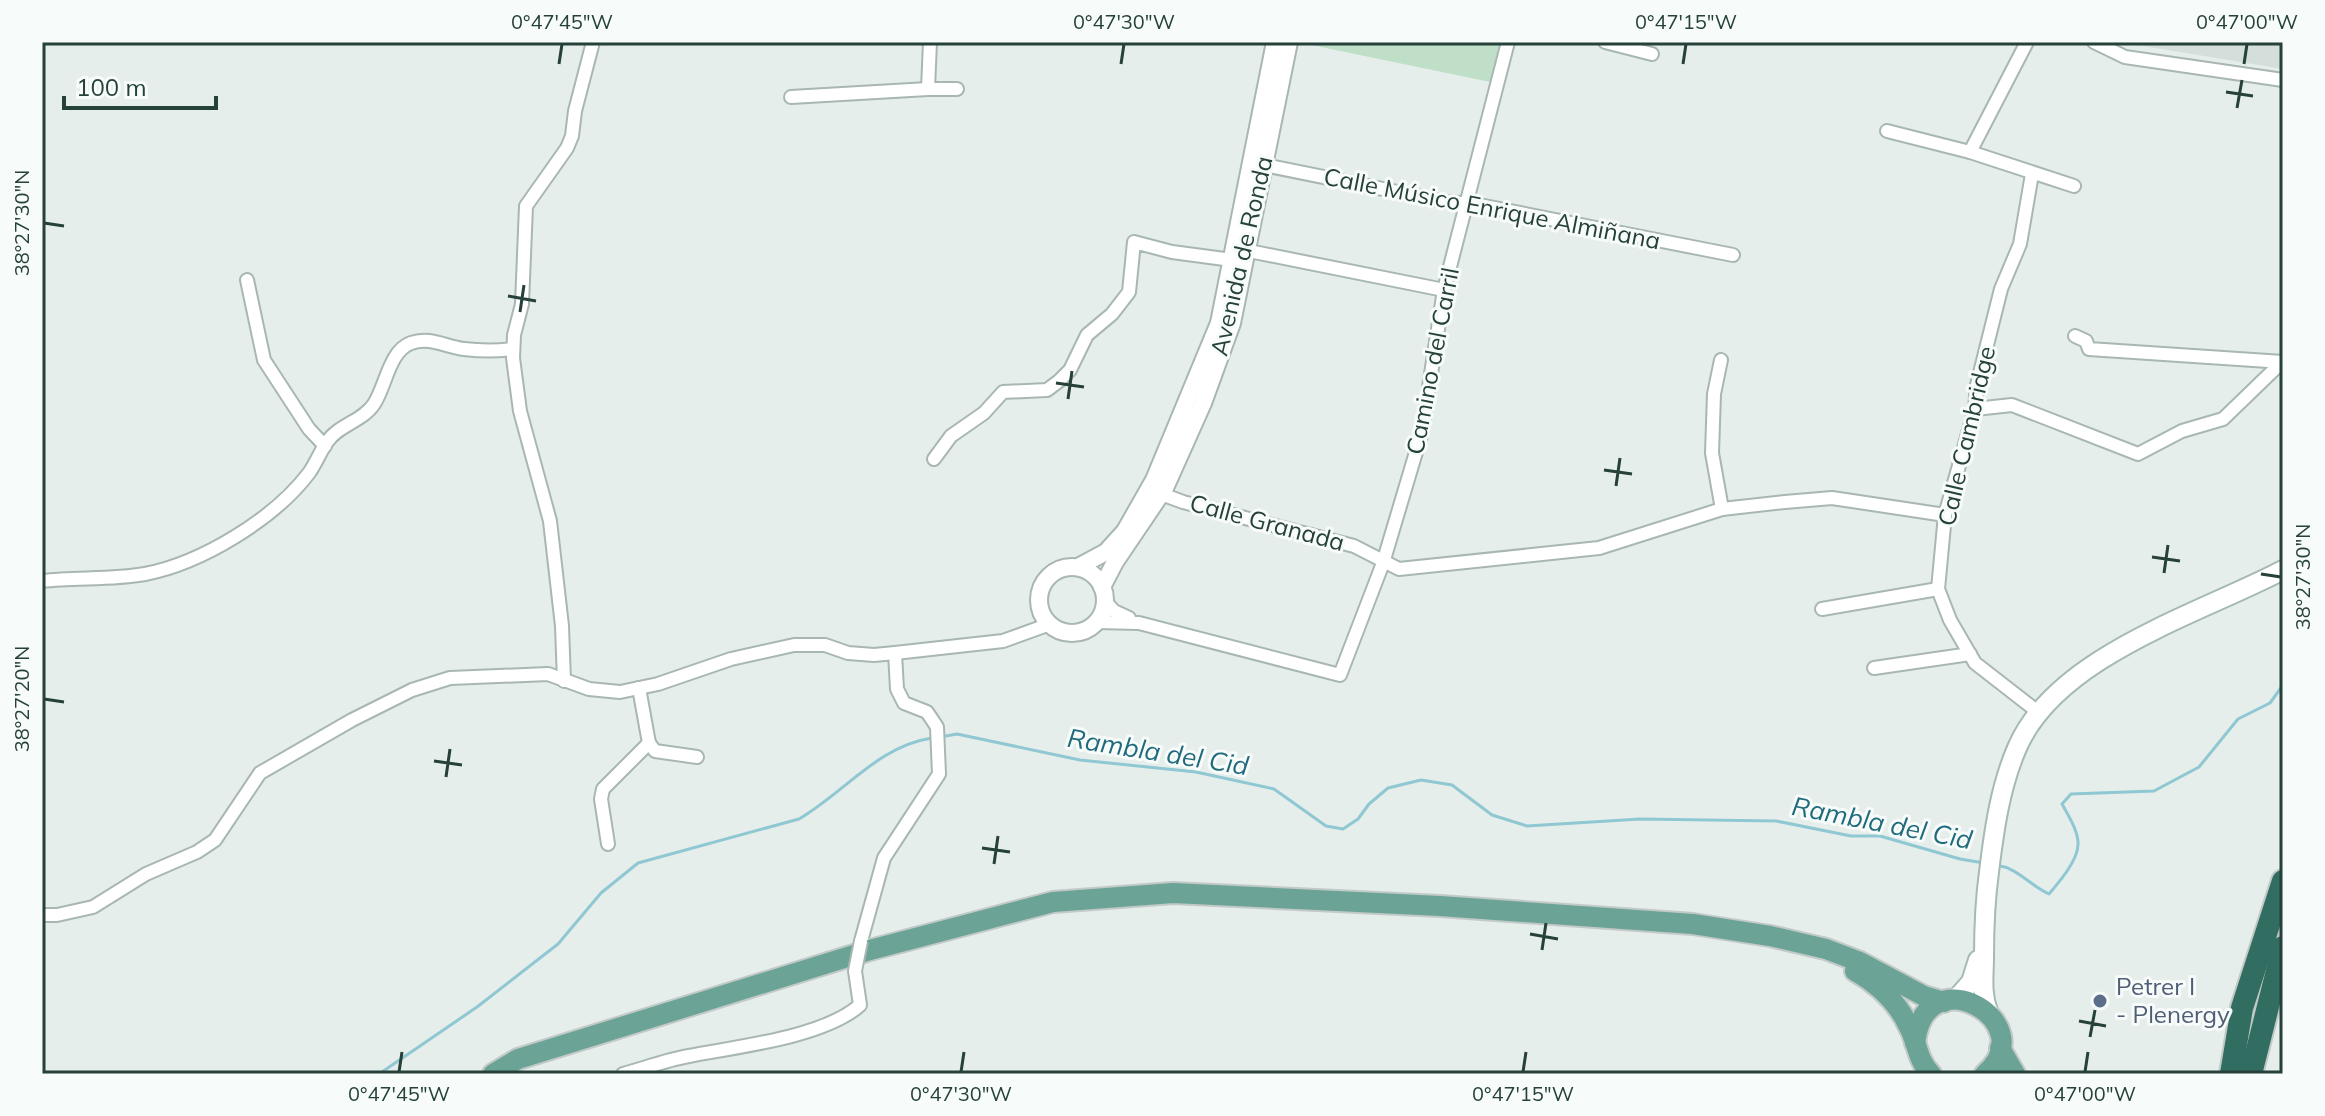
<svg xmlns="http://www.w3.org/2000/svg" width="2325" height="1116" font-family="Mulish,sans-serif">
	<rect width="100%" height="100%" fill="#e6eeeb"/>
	<!-- built -->
	<path fill="#d4deda" d="M2119 42H2283V69Z"/>
	<!-- green -->
	<path fill="#bfdfc8" d="M1297 42H1500L1490 82Z"/>
	<g fill="none" stroke-linecap="round" stroke-linejoin="round">
		<!-- stream -->
		<g stroke="#8fc7d2" stroke-width="3">
			<path d="M940 737 957 734 1080 760 1196 772 1274 789 1326 826 1343 829 1358 819 1369 804 1388 788 1421 780 1452 785 1492 815 1527 826 1640 819 1776 821 1851 836H1880L1960 859 1984 863"/>
			<path d="M1996 865C2018 868 2029 885 2049 894 2059 882 2077 862 2078 845 2079 832 2068 815 2062 804L2071 794 2154 791 2199 767 2238 719 2270 703 2283 685"/>
			<path d="M379 1074 477 1007 558 944 601 893 638 863 799 819C844 793 878 746 932 738"/>
		</g>
		<defs>
			<g id="minor">
				<path d="M930 42 928 89H957"/>
				<path d="M1605 42 1652 54"/>
				<path d="M2094 42 2125 57 2283 80"/>
				<path d="M791 97 928 89"/>
				<path d="M1887 131 1970 152 2074 186"/>
				<path d="M1970 152 2027 42"/>
				<path d="M1259 164 1447 202 1474 204 1733 255"/>
				<path d="M2032 174 2020 244 2001 289 1977 385 1975 409 1945 515 1938 589 1950 620 1975 663 2038 712"/>
				<path d="M1239 249 1444 290"/>
				<path d="M247 280 264 360 309 429 325 446"/>
				<path d="M2075 336 2086 341 2089 349 2283 362"/>
				<path d="M1721 360 1714 394 1712 453 1722 509"/>
				<path d="M1975 409 2012 405 2138 454 2182 431 2223 419 2282 362"/>
				<path d="M934 459 951 436 984 413 1003 392 1047 390 1059 381 1070 370 1087 335 1112 314 1129 292 1134 242 1172 252 1232 260"/>
				<path d="M1156 492 1183 502 1354 546 1399 569 1599 548 1722 509 1785 502 1832 498 1945 515"/>
				<path d="M42 581C76 577 111 580 145 574 202 563 274 519 309 473 316 463 320 452 327 442 338 425 363 421 374 404 386 386 389 351 411 343 430 336 446 347 464 349 481 351 497 351 513 349"/>
				<path d="M1105 601 1114 611 1129 618"/>
				<path d="M1822 609 1938 589"/>
				<path d="M1096 622 1139 623 1340 675 1383 563 1422 432 1444 290 1508 42"/>
				<path d="M1874 668 1970 654"/>
				<path d="M564 681 562 626 550 521 520 411 513 358 514 335 522 304 526 206 567 148 572 136 575 111 593 42"/>
				<path d="M649 743 655 751 697 757"/>
				<path d="M608 844 601 799 603 789 649 743 639 688"/>
				<path d="M42 915H57L93 907 146 874 197 852 215 840 260 773 352 720 412 690 450 678 548 674 589 689 620 692 658 684 731 659 794 645H825L848 653 874 655 895 653"/>
				<path d="M861 941 884 858 939 774 937 727 927 712 904 703 897 689 895 653 1003 641 1050 624"/>
				<path d="M623 1074C645 1068 666 1060 689 1056 735 1047 825 1037 860 1005L855 971"/>
			</g>
			<g id="tertiary">
				<path d="M1078 567 1106 552 1125 531 1154 480 1219 323 1275 42"/>
				<circle cx="1072" cy="600" r="33"/>
				<path d="M1102 587 1115 562 1165 488 1203 403 1232 323 1289 42"/>
			</g>
			<g id="secondary">
				<path d="M1956 999 1971 982 1978 960"/>
				<path d="M1988 1011C1981 993 1984 975 1984 957 1984 928 1985 901 1989 872 1994 831 2000 787 2017 748 2056 656 2199 614 2283 570"/>
			</g>
			<g id="primary">
				<path d="M1855 971C1878 984 1898 1003 1909 1027 1918 1044 1917 1060 1931 1074"/>
				<path d="M1915 1043C1925 953 2045 1023 1985 1074"/>
				<path d="M2000 1048 2015 1074"/>
				<path d="M493 1074 518 1059 870 950 1053 902 1173 893 1440 906 1693 924 1770 936 1826 949 1860 962 1924 996 1944 1002"/>
			</g>
			<g id="motorway">
				<path d="M2231 1074 2242 1008 2283 881"/>
				<path d="M2251 1074 2283 947"/>
			</g>
		</defs>
		<!-- minor casing -->
		<use href="#minor" stroke="#a8b7b2" stroke-width="16"/>
		<!-- tertiary casing -->
		<use href="#tertiary" stroke="#a8b7b2" stroke-width="20"/>
		<!-- secondary casing -->
		<use href="#secondary" stroke="#a4bab3" stroke-width="22"/>
		<!-- primary casing -->
		<use href="#primary" stroke="#c2cac8" stroke-width="24"/>
		<!-- motorway casing -->
		<use href="#motorway" stroke="#c2cac8" stroke-width="26"/>
		<!-- minor -->
		<use href="#minor" stroke="#fff" stroke-width="12"/>
		<!-- tertiary -->
		<use href="#tertiary" stroke="#fff" stroke-width="16"/>
		<!-- secondary -->
		<use href="#secondary" stroke="#fff" stroke-width="18"/>
		<!-- primary -->
		<use href="#primary" stroke="#6ba396" stroke-width="20"/>
		<!-- motorway -->
		<use href="#motorway" stroke="#316d61" stroke-width="22"/>
		<defs>
			<path id="minor-bridge" d="M855 971 861 941"/>
		</defs>
		<!-- minor-bridge casing -->
		<use href="#minor-bridge" stroke="#a8b7b2" stroke-width="16" stroke-linecap="butt"/>
		<!-- minor-bridge -->
		<use href="#minor-bridge" stroke="#fff" stroke-width="12"/>
	</g>
	<!-- ticks -->
	<path fill="none" stroke="#25413a" stroke-width="3" d="M559 64 562 44M1121 64 1124 44M1683 64 1686 44M2244 64 2247 44M2226 92 2253 96M2237 108 2242 80M44 223 64 226M508 296 536 301M520 312 524 285M1056 383 1084 387M1068 399 1072 371M1604 470 1632 474M1616 486 1620 458M2152 557 2180 561M2164 573 2168 545M2261 574 2281 577M44 699 64 702M434 761 462 765M446 777 450 749M982 848 1010 852M994 864 998 836M1530 934 1558 939M1542 950 1546 923M2079 1021 2106 1026M2090 1037 2095 1010M399 1072 402 1052M961 1072 964 1052M1523 1072 1526 1052M2085 1072 2088 1052"/>
	<!-- markers -->
	<circle fill="#5c6f8a" stroke="#f7fbf9" stroke-width="3" cx="2100" cy="1001" r="8"/>
	<g text-anchor="middle" stroke-width="6" stroke-linejoin="round" paint-order="stroke">
		<!-- street labels -->
		<g font-size="24" fill="#25413a" stroke="#f7fbf9">
			<text transform="translate(1492 209) rotate(11)" y="8">Calle Músico Enrique Almiñana</text>
			<text transform="translate(1242 256) rotate(-77)" y="8">Avenida de Ronda</text>
			<text transform="translate(1433 361) rotate(-79)" y="8">Camino del Carril</text>
			<text transform="translate(1967 436) rotate(-77)" y="8">Calle Cambridge</text>
			<text transform="translate(1267 523) rotate(15)" y="8">Calle Granada</text>
		</g>
		<!-- service labels -->
		<g font-size="24" fill="#4e5e75" stroke="#f7fbf9" text-anchor="start">
			<text x="2116" y="995">Petrer I<tspan x="2116" dy="28">- Plenergy</tspan></text>
		</g>
		<!-- water labels -->
		<g font-size="26" font-style="italic" fill="#1f6b7d" stroke="#f7fbf9">
			<text transform="translate(1158 752) rotate(9)" y="9">Rambla del Cid</text>
			<text transform="translate(1882 823) rotate(11)" y="9">Rambla del Cid</text>
		</g>
	</g>
	<!-- border -->
	<rect width="2325" height="1116" fill="none" stroke="#f7fbf9" stroke-width="88"/>
	<!-- scale -->
	<path d="M64 96v12h152v-12" fill="none" stroke="#25413a" stroke-width="4"/>
	<text x="76" y="96" font-size="24" fill="#25413a" stroke="#f7fbf9" stroke-width="6" paint-order="stroke">100 m</text>
	<rect x="44" y="44" width="2237" height="1028" fill="none" stroke="#25413a" stroke-width="3"/>
	<g font-size="20" text-anchor="middle" fill="#25413a">
		<text x="562" y="29">0°47'45"W</text>
		<text x="1124" y="29">0°47'30"W</text>
		<text x="1686" y="29">0°47'15"W</text>
		<text x="2247" y="29">0°47'00"W</text>
		<text transform="translate(22 223) rotate(-90)" y="7">38°27'30"N</text>
		<text transform="translate(2303 577) rotate(-90)" y="7">38°27'30"N</text>
		<text transform="translate(22 699) rotate(-90)" y="7">38°27'20"N</text>
		<text x="399" y="1101">0°47'45"W</text>
		<text x="961" y="1101">0°47'30"W</text>
		<text x="1523" y="1101">0°47'15"W</text>
		<text x="2085" y="1101">0°47'00"W</text>
	</g>
</svg>
